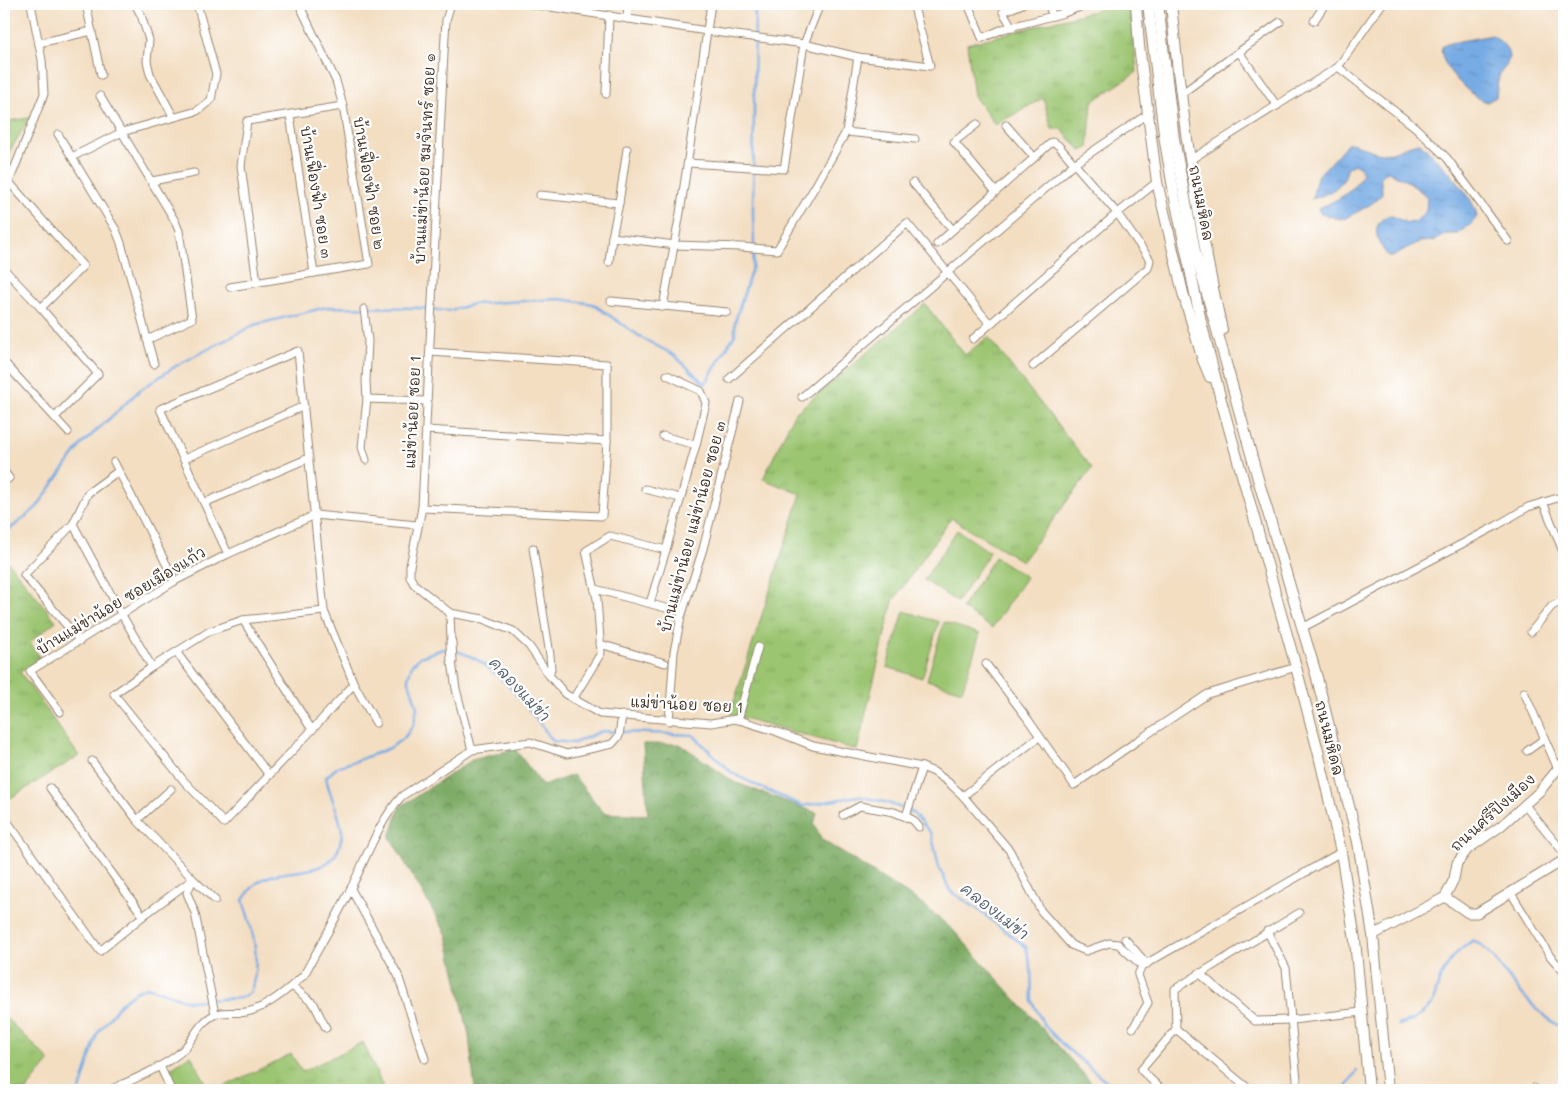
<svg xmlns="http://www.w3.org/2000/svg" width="1568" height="1094" font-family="Mali,'Playpen Sans Thai',sans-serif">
	<defs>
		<pattern id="grass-tufts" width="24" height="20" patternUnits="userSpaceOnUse" patternTransform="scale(1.25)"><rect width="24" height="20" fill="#9bc571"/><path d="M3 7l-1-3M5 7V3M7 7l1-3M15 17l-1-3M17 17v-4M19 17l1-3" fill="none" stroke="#86a961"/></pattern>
		<pattern id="forest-crowns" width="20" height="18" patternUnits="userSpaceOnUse" patternTransform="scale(1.25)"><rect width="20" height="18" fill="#7caa63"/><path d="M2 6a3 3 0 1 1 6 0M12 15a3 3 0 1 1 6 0" fill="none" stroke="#678b51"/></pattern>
		<pattern id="water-ripples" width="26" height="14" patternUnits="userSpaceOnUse" patternTransform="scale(1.25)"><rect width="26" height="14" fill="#77abe4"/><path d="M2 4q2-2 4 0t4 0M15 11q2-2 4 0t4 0" fill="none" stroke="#638bb8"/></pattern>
	</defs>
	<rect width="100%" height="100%" fill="#fff"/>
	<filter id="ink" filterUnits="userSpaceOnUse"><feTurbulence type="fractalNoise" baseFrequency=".02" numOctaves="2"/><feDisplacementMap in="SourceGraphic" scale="10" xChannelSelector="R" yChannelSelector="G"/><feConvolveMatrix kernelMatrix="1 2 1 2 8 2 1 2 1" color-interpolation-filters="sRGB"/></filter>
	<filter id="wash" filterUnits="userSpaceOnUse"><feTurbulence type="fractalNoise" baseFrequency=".0096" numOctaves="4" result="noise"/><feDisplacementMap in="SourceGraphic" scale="20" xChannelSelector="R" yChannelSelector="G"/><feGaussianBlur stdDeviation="1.12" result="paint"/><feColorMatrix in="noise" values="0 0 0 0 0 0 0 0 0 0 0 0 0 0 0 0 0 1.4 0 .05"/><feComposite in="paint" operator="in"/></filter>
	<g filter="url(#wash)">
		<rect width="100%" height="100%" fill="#f3dec2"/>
		<!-- grass -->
		<g fill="url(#grass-tufts)" stroke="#6b7848">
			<path d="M1120 4H1130L1137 72 1092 102 1088 148 1081 151 1061 129H1052L1043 98 995 125 974 96 967 44Z"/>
			<path d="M4 107 7 121 30 118 4 160Z"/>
			<path d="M925 304 965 355 988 337 1092 468 1022 561 951 518 893 601 857 750 730 714 801 494 763 479 794 414Z"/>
			<path d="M4 557 56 621 30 642 40 658 20 672 79 756 4 802Z"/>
			<path d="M4 1016 50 1061 29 1086 28 1090H4Z"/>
			<path d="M363 1042 384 1090H217L291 1054 302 1072Z"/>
			<path d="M191 1055 210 1090H175L166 1071Z"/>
		</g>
		<!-- forest -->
		<path fill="url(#forest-crowns)" stroke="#5c6a40" d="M643 744H680L734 782 817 813 814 824 822 840 920 902 954 931 1098 1090H475L469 1036 447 935 390 837 400 807 472 760 515 749 543 786 573 775 604 813 648 815Z"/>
		<!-- pitch -->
		<g fill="#9bc571" stroke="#6b7848">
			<path d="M957 530 990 552 957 602 924 580Z"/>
			<path d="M995 557 1026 577 992 628 962 608Z"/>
			<path d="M904 611 939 622 922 678 887 667Z"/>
			<path d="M944 622 980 634 962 691 927 680Z"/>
		</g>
		<!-- water -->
		<g fill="url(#water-ripples)" stroke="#596a81">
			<path d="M1493 35C1503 43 1514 53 1506 66 1505 68 1502 70 1501 72 1497 79 1497 90 1496 97L1487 102C1472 99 1436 63 1442 46L1450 43Z"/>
			<path d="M1348 143C1360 143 1370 152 1382 153 1395 154 1407 144 1420 143 1437 161 1474 193 1477 217L1470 225 1457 234H1447L1433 241 1420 242 1403 250 1393 257 1388 256C1377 242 1368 224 1390 215L1407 223 1415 222 1426 211 1427 197C1416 187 1402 177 1388 172L1381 176C1380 182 1382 186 1382 192 1382 201 1354 213 1346 218L1340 219 1321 214 1318 209 1321 207C1338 200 1353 192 1362 175L1360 166 1354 164 1347 168C1345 187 1328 194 1312 199L1317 177Z"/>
		</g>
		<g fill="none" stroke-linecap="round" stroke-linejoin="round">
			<!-- stream -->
			<g stroke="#77abe4" stroke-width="2.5">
				<path d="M4 534 36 508 81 445 140 390 176 366 254 325 327 307 421 308 447 311 474 304 560 299 593 304 642 338 674 355 705 384 735 334V322L753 265 754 243 753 214 755 4"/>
				<path d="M454 651C493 657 530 711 553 741L574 743 602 731 693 735 732 773 766 790 803 806 858 796 885 802 912 812 931 833 939 867 950 891 976 908 1026 947 1031 969 1032 1001 1044 1025 1065 1047 1110 1084 1115 1090"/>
				<path d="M1399 1025 1414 1020 1432 1005 1441 976 1454 955 1473 940C1493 952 1498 965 1512 982 1526 1000 1545 1018 1564 1029"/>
				<path d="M80 1090 97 1034 121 1003 135 992 147 987 188 1001 240 998 250 993C262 962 253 930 243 900 250 890 256 881 268 877 292 868 332 877 340 844 341 840 342 836 342 832 340 813 329 796 326 777L339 766 356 761 390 748 405 737 414 724 417 707 408 678 412 665 420 657 443 649 449 650"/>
				<path d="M1344 1090 1357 1071"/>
			</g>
		</g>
	</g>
	<g filter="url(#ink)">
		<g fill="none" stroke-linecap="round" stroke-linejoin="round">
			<defs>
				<g id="minor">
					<path d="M86 4 101 75"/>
					<path d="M135 4 141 15 149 40 147 61 150 74 173 116"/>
					<path d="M451 4 446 20 444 53 422 508 410 566V577L414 584 450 613 483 619 513 631 529 646 549 675 565 694 600 714 711 723 736 719 775 731 813 746 922 767 934 772 948 782 963 796 1010 851 1041 911 1071 945 1086 951 1109 943 1118 944 1142 966"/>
					<path d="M531 4 707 31 804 44 858 57 930 66 915 11"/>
					<path d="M968 4 982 38 1003 29 1064 13 1088 4"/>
					<path d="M1048 4 1053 16"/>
					<path d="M627 19 628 4"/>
					<path d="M1314 21 1325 4"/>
					<path d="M1012 27 1003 12 1022 4"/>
					<path d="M39 43 92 31"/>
					<path d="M1239 52 1277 106"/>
					<path d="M1338 67 1415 127 1447 158 1508 241"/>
					<path d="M606 94 609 15"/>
					<path d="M1181 94 1280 22"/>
					<path d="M100 96 175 221 179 231 192 319 147 340"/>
					<path d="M290 115 314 273"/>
					<path d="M977 124 954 142 995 191"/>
					<path d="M1006 125 1034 157"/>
					<path d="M846 132 915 139"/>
					<path d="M58 134 116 230 121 243 154 364"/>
					<path d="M72 157 122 132 197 111 211 100 216 74 197 4"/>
					<path d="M1190 160 1338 67 1382 4"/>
					<path d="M688 163 784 169 804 44 820 4"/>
					<path d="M152 181 194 173"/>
					<path d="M9 182 83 266 41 308"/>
					<path d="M913 183 952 229"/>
					<path d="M4 190 9 182 44 94 42 60 31 4"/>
					<path d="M540 195 619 203 627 149"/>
					<path d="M612 237 675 245 741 247 777 250 816 185 846 132 858 57"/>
					<path d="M937 244 1052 142 1058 145 1117 213 1150 260 1148 268 1033 366"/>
					<path d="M609 262 612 237 619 203"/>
					<path d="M4 269 41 308 98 374 55 417"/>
					<path d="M257 282 241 166 247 121 343 106"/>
					<path d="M230 287 369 264 343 106 336 81 299 4"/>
					<path d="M611 301 727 312"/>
					<path d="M663 307 680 213 711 4"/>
					<path d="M364 309 368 341 366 381 367 399 362 447 366 460"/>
					<path d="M973 339 1114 216 1157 182"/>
					<path d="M4 362 68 432"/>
					<path d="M729 379 907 223 990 324"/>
					<path d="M802 397 1074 164 1148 114"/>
					<path d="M367 399 427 401"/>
					<path d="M426 430 607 441"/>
					<path d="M663 436 696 445"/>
					<path d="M184 459 304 406"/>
					<path d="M114 462 175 581"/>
					<path d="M4 472 9 478 4 482"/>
					<path d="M645 489 680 498"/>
					<path d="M1543 502 1564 554"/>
					<path d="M204 503 309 458"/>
					<path d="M422 508 602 516 607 441V364L430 352"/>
					<path d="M73 524 122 615 152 667"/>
					<path d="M533 548 550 655 551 669 549 675"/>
					<path d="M228 554 160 409 298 351 324 611 354 684 376 723"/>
					<path d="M595 589 677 611"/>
					<path d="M650 603 666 550"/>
					<path d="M324 611 243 620 210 631 152 667 114 694 184 781 224 823 312 730 354 684"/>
					<path d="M450 613 451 642"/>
					<path d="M243 620 312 730"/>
					<path d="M1302 628 1496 526 1528 507 1564 496"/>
					<path d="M1531 632 1552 606 1564 600"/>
					<path d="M80 641 24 575 73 524 88 493 117 472"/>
					<path d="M600 644 665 663"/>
					<path d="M177 653 269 775"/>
					<path d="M452 662 456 689 472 750"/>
					<path d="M986 664 1027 718 1074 785 1137 741 1208 694 1296 667"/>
					<path d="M1524 692 1558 769"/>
					<path d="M573 699 601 653 597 599 586 551 610 536 666 550 696 445 706 403 701 391 667 375"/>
					<path d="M60 712 30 671 175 581 228 554 315 515 417 525"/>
					<path d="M738 720 758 647"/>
					<path d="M669 721 674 652 681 617 703 549 740 401"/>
					<path d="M1527 751 1544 739"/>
					<path d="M92 761 137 820 193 879 187 893 195 913 215 1014"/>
					<path d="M50 788 143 916"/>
					<path d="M963 796 1039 737"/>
					<path d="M1525 805 1564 853"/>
					<path d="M843 815 860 806 894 812 913 820 919 827"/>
					<path d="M906 816 922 767"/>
					<path d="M5 818 100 951 143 916 193 879 215 900"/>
					<path d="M137 820 171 789"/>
					<path d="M351 889 398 975 425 1059"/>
					<path d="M1511 893 1550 956 1564 972"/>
					<path d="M1267 931 1286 968 1298 1090"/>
					<path d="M1125 939 1147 964"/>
					<path d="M1199 973 1255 1021 1292 1020 1362 1012"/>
					<path d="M292 986 314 1004 326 1028"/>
					<path d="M1133 1028 1148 1003 1138 975 1142 966 1341 852"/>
					<path d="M1176 1029 1250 1090"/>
					<path d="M160 1066 171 1090"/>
					<path d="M1534 1088 1535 1090"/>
					<path d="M109 1090C132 1080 157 1070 177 1055 193 1044 195 1026 212 1016 222 1010 236 1014 246 1012 265 1009 290 988 304 975 319 947 336 919 350 890 366 859 378 822 402 796L472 750 530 742 567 754 612 744 619 736 622 715"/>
					<path d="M1162 1090 1141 1070 1176 1029 1175 989 1299 913"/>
				</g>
				<g id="tertiary">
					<path d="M451 642 452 662"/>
					<path d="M1445 897 1468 913H1477L1564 860"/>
					<path d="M1373 935 1445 897 1454 879 1457 863 1468 849 1501 826 1522 807 1540 791 1564 761"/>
				</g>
				<g id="secondary">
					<path d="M1136 4 1139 46 1157 182 1183 293 1203 360 1210 377"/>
					<path d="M1148 4 1165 142 1175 199 1202 326 1221 400 1296 667 1318 751 1341 852 1355 940 1369 1090"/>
					<path d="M1158 4 1174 139 1195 251 1258 479 1316 674 1358 842 1373 935 1388 1090"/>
					<path d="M1171 4C1181 113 1198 223 1222 330"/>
				</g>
			</defs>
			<!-- minor casing -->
			<use href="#minor" stroke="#978470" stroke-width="9"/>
			<!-- tertiary casing -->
			<use href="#tertiary" stroke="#978470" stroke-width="11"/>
			<!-- secondary casing -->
			<use href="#secondary" stroke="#978470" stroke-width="12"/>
			<!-- minor -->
			<use href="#minor" stroke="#fff" stroke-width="7"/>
			<!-- tertiary -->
			<use href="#tertiary" stroke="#fff" stroke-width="9"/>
			<!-- secondary -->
			<use href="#secondary" stroke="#fff" stroke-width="10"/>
		</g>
	</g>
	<g text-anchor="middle" stroke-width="4.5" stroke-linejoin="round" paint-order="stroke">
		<!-- street labels -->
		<g font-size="15" fill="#3b2a1e" stroke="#fff">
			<text transform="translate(425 159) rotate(-87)" y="5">บ้านแม่ข่าน้อย ชมจันทร์ ซอย ๑</text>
			<text transform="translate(369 183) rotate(81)" y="5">บ้านเฟื่องฟ้า ซอย ๒</text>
			<text transform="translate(316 192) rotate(81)" y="5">บ้านเฟื่องฟ้า ซอย ๓</text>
			<text transform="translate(1201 203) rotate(79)" y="5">ถนนมหิดล</text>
			<text transform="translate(413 412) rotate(-87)" y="5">แม่ข่าน้อย ซอย 1</text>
			<text transform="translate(693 527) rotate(-75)" y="5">บ้านแม่ข่าน้อย แม่ข่าน้อย ซอย ๓</text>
			<text transform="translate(121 601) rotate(-31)" y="5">บ้านแม่ข่าน้อย ซอยเมืองแก้ว</text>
			<text transform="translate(687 705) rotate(3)" y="5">แม่ข่าน้อย ซอย 1</text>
			<text transform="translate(1329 738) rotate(76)" y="5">ถนนมหิดล</text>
			<text transform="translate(1493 813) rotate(-42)" y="5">ถนนศรีปิงเมือง</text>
		</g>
		<!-- water labels -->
		<g font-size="16" font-style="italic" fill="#535e6d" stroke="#fff">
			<text transform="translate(520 689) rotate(47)" y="6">คลองแม่ข่า</text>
			<text transform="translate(995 911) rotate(38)" y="6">คลองแม่ข่า</text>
		</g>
	</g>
	<!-- margin -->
	<rect width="1568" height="1094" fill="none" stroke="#fff" stroke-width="20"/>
</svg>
